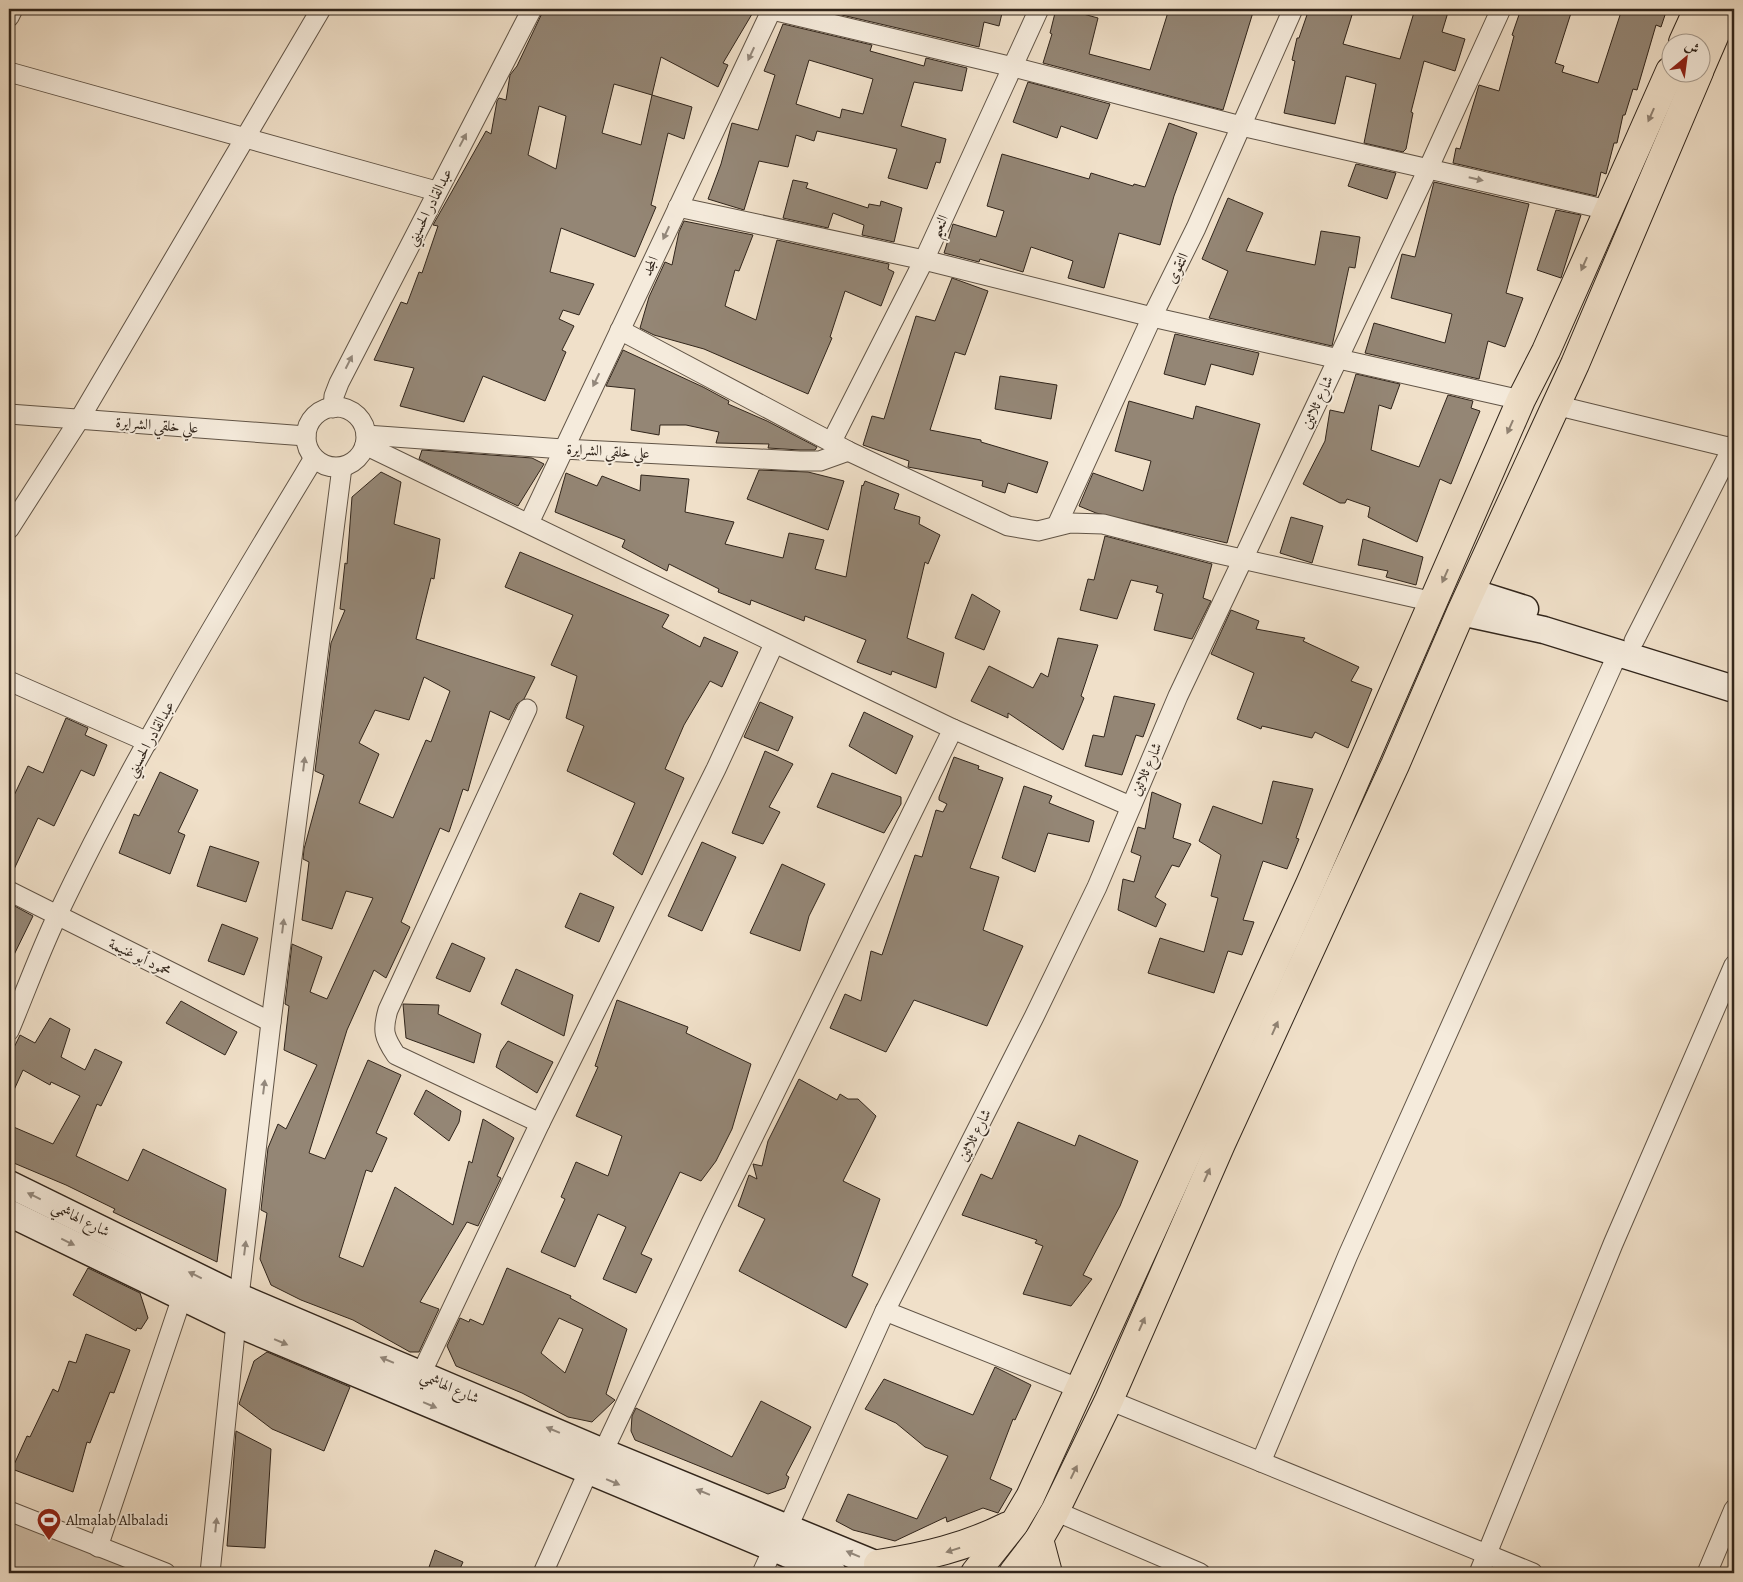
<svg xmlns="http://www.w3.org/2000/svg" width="1743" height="1582" font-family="Alegreya,Amiri,serif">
	<rect width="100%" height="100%" fill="#f0e0c9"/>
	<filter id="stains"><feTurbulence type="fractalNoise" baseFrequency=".004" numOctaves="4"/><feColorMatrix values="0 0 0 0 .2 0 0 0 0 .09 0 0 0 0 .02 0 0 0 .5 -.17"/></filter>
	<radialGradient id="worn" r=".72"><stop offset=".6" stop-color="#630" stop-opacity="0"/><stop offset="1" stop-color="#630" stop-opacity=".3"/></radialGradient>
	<!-- green -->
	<path fill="#d0c0ab" stroke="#807263" d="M9 1509 170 1573H9Z"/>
	<!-- building -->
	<g fill="#948675" stroke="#31251b" fill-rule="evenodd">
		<path d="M544 9H755L723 63 728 65 718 87 661 57 652 95 692 107 684 139 668 133 651 205 656 207 635 257 561 228 550 272 594 284 579 315 563 310 559 319 574 326 562 350 566 352 545 401 483 376 464 422 400 406 414 368 374 360 401 302 407 304 419 272 422 273 438 226 433 225 486 131 491 134 497 101 499 98 506 100 510 75 517 66ZM614 84 652 95 641 145 602 133ZM539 106 566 116 556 169 528 155Z"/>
		<path d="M816 9H1003L999 26 984 22 979 47Z"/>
		<path d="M1056 9H1065L1098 18 1089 54 1150 70 1169 9H1254L1223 110 1043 63 1052 34 1050 33Z"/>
		<path d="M1309 9H1331L1352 15 1343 44 1400 59 1415 9H1449L1442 32 1465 39 1455 71 1424 61 1411 112 1413 113 1406 149 1403 152 1364 143 1376 84 1346 76 1335 124 1284 113 1295 61 1292 60 1297 38H1299Z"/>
		<path d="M1521 9H1558L1571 13 1555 63 1564 66 1562 72 1598 83 1622 9H1667L1661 27 1656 25 1637 90 1633 89 1625 115H1623L1617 143H1614L1606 174 1601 172 1596 196 1453 163 1456 148 1460 149 1479 85 1499 91 1514 36 1512 35Z"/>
		<path d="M783 24 872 45 870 51 924 66 926 58 967 68 962 91 914 82 901 126 946 139 940 163 936 162 927 189 888 178 897 149 817 131 814 141 796 135 788 167 759 161 744 210 708 199 721 164 732 123 758 130 775 75 764 71ZM809 60 873 79 863 114 842 109 840 118 796 104Z"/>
		<path d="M1028 82 1110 104 1097 139 1061 126 1057 138 1013 122Z"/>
		<path d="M1169 123 1197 133 1174 196 1160 245 1119 233 1104 288 1068 278 1073 261 1031 247 1023 272 980 259 979 262 944 253 953 224 996 237 1004 211 987 206 1002 154 1089 179 1091 173 1133 186 1134 184 1145 187Z"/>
		<path d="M1356 164 1396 173 1387 199 1348 186Z"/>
		<path d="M793 180 808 183 806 188 868 208 869 204 880 206 881 201 902 208 894 242 862 235 864 225 833 213 828 228 783 218Z"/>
		<path d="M1434 182 1529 204 1506 293 1523 298 1505 347 1488 341 1479 379 1365 353 1374 323 1445 343 1452 314 1391 298 1402 254 1415 257Z"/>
		<path d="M1228 198 1263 213 1246 251 1315 265 1321 231 1360 237 1355 268 1349 267 1332 346 1209 318 1228 271 1202 259Z"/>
		<path d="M1556 210 1581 215 1561 278 1537 270Z"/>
		<path d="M684 221 753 235 739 271 735 270 725 306 756 320 777 240 889 264 888 269 894 272 881 306 845 291 830 337 832 338 808 394 704 349 654 335 640 328 649 297 665 262 672 265 679 232Z"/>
		<path d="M952 278 988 291 965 355 955 352 930 430 981 440V442L1048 462 1037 493 1008 483 1005 493 982 486 983 481 908 467 909 461 863 445 872 416 884 419 916 316 935 321Z"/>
		<path d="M1175 334 1259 353 1253 375 1211 364 1205 385 1164 374Z"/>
		<path d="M623 350 703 387 729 401 728 404 767 421 817 447 815 450H800L768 448 769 444 716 443 719 432 686 425H660L659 435 631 430 635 389 606 386Z"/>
		<path d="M1356 374 1400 384 1391 409 1379 405 1371 450 1419 467 1448 395 1473 401 1471 408 1480 411 1451 484 1440 479 1417 542 1368 517 1370 507 1347 499 1345 503H1340L1303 484 1325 441 1330 410 1344 413Z"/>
		<path d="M1000 376 1057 385 1051 419 995 409Z"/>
		<path d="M1129 401 1193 419 1196 406 1260 424 1227 543 1096 513 1079 506 1093 473 1143 491 1151 461 1115 451Z"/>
		<path d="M422 450 532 458 544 464 518 506 419 459Z"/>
		<path d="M759 470 808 472 844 481 828 530 747 499Z"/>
		<path d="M381 472 401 482 394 524 440 539 434 579 431 578 416 639 535 677 524 699 517 704 509 720 490 711 468 791 463 789 449 832 440 828 401 922 410 927 386 978 374 970 347 1030 309 1153 325 1159 368 1060 401 1075 376 1133 387 1138 372 1172 366 1170 339 1257 363 1267 395 1187 453 1225 469 1161 472 1163 483 1119 514 1138 497 1176 501 1178 478 1226 467 1222 420 1302 439 1309 419 1352H410L353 1320 301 1300 271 1285 260 1259 267 1213 261 1210 268 1148 278 1124 286 1129 317 1065 284 1050 289 1006 285 1004 292 944 322 957 310 992 327 999 373 898 346 891 332 929 302 920 309 862 303 859 304 849 324 775 315 771 331 643 345 610 340 609 345 563 347 564 352 497ZM424 677 450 691 431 742 426 740 393 818 359 803 379 754 359 743 375 710 409 720Z"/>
		<path d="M566 473 597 486 602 476 640 491 641 475 689 479 685 512 734 522 725 544 783 558 789 533 824 540 815 569 846 577 862 485 863 486 865 481 899 494 894 509 920 517 919 524 940 535 928 564 925 562 907 638 944 653 936 688 892 671 891 675 857 662 866 640 805 616 804 621 751 600 750 605 718 592 719 589 669 564 667 571 622 547 625 540 555 512Z"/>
		<path d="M1291 517 1323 526 1312 563 1280 553Z"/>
		<path d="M1105 536 1212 564 1203 598 1211 601 1192 639 1154 630 1163 594 1156 592 1158 586 1131 580 1117 619 1080 610 1088 579 1094 580Z"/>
		<path d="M1363 539 1423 557 1416 585 1386 577 1388 571 1358 565Z"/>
		<path d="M520 552 669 615 662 627 700 647 704 637 738 652 722 687 710 681 684 725 665 769 684 778 642 875 613 854 635 803 567 771 584 726 566 718 577 676 551 665 573 615 505 587Z"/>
		<path d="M972 594 1000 611 984 650 955 638Z"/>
		<path d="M1231 610 1259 621 1256 629 1305 638 1303 641 1359 667 1351 681 1372 689 1348 748 1315 732 1312 738 1262 726 1261 729 1237 719 1254 673 1211 654Z"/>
		<path d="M1058 638 1098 645 1081 696 1084 698 1063 750 1008 713V718L971 701 989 666 1033 688 1041 673 1048 677Z"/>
		<path d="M1114 696 1155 704 1143 737 1136 735 1122 775 1085 766 1093 735 1104 737Z"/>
		<path d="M760 702 793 717 778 751 744 737Z"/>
		<path d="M864 712 913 736 896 774 849 746Z"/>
		<path d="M66 718 88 728 85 735 107 745 94 776 81 770 54 826 38 818 9 880V806L28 766 43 773Z"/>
		<path d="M765 751 793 764 769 807 780 812 763 844 732 833Z"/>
		<path d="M954 757 979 766 978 769 1003 778 970 868 999 877 983 930 1023 946 987 1026 914 1000 886 1052 830 1028 845 994 861 1001 871 951 882 955 915 855 922 857 936 810 943 812 947 804 939 800V797Z"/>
		<path d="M160 772 198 790 178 832 185 835 170 874 119 853 134 814 139 816Z"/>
		<path d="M832 773 901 797V804L884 833 817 807Z"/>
		<path d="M1273 781 1313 789 1296 838 1299 839 1287 869 1263 861 1243 920 1254 922 1242 955 1228 951 1214 993 1148 973 1160 938 1204 952 1218 898 1211 896 1221 855 1199 841 1213 806 1262 824Z"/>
		<path d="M1024 786 1052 796 1049 803 1094 821 1089 842 1048 833 1035 872 1002 858Z"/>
		<path d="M1152 792 1181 804 1173 838 1191 844 1179 867 1172 865 1155 897 1166 904 1156 927 1118 910 1123 879 1134 882 1141 856 1131 852 1138 827 1145 829Z"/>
		<path d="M702 842 736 857 702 931 668 916Z"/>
		<path d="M210 846 259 862 246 902 197 886Z"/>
		<path d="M782 864 825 884 809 916 800 951 750 933Z"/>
		<path d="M580 893 614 907 599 942 565 927Z"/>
		<path d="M9 903 33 916 9 965Z"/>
		<path d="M222 924 258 938 244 975 208 961Z"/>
		<path d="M452 943 485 958 470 992 436 978Z"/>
		<path d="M516 969 573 995 564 1036 501 1004Z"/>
		<path d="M617 1000 688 1027 686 1033 751 1064 732 1129 716 1161 701 1181 680 1172 641 1254 652 1259 636 1293 603 1279 626 1227 598 1214 575 1267 541 1252 565 1199 561 1197 576 1162 608 1176 622 1136 576 1116 598 1067 595 1066Z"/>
		<path d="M181 1001 237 1032 225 1055 166 1023Z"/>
		<path d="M403 1004 439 1005 438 1014 481 1034 474 1063 406 1038Z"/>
		<path d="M50 1018 70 1029 61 1057 85 1070 95 1049 122 1062 101 1106 97 1104 76 1156 128 1181 143 1149 226 1189 217 1262 113 1212 115 1209 66 1185 9 1161V1125L53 1144 80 1096 51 1082 50 1085 23 1070 9 1101V1058L20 1035 35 1043Z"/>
		<path d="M508 1041 553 1062 537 1093 496 1067 501 1051Z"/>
		<path d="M799 1079 837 1100 840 1094 848 1099H858L876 1116 843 1181 880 1199 852 1276 868 1284 846 1328 739 1271 765 1219 738 1206 749 1175 757 1179 753 1164 762 1166 768 1141Z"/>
		<path d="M426 1090 461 1111 459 1122 449 1141 414 1114Z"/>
		<path d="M1018 1122 1075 1146 1079 1135 1138 1161 1120 1206 1083 1275 1092 1279 1071 1306 1023 1294 1043 1246 1035 1243 1037 1240 962 1215 981 1174 992 1179Z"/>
		<path d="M88 1268 140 1293 148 1318 141 1329 137 1328 136 1331 73 1295Z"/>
		<path d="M507 1268 571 1296 570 1298 627 1329 606 1394 615 1400 592 1422 568 1417 522 1393 456 1366 447 1346 460 1318 469 1322 470 1319 483 1325ZM559 1318 583 1329 565 1373 541 1353Z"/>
		<path d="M86 1334 130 1350 114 1393 110 1392 90 1443 87 1442 73 1492 12 1469 27 1436 30 1437 53 1389 58 1392 69 1361 76 1363Z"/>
		<path d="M267 1352 350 1387 324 1451 272 1429 239 1404 254 1361Z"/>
		<path d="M995 1367 1031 1385 1015 1420 1013 1419 990 1479 1012 1489 998 1513 983 1508 947 1522 946 1517 895 1541 853 1530 836 1521 848 1494 917 1519 948 1456 925 1447 896 1423 865 1409 884 1379 973 1415Z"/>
		<path d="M761 1401 811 1427 786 1475 789 1477 785 1488 768 1494 635 1440 631 1431 632 1416 636 1408 732 1457Z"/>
		<path d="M236 1431 271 1449 265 1548 227 1546Z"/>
		<path d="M435 1550 463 1562 458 1573H427Z"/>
	</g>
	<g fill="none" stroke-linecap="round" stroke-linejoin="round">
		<defs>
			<g id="street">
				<path d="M768 9 1013 67 1241 126 1608 210"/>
				<path d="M9 17 13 9"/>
				<path d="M9 72 436 191"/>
				<path d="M678 207 924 260 1152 317 1521 400"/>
				<path d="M620 330 848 451 1008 526 1038 531 1070 523 1103 524 1215 553 1434 602"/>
				<path d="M1555 405 1732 448"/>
				<circle cx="336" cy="437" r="30"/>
				<path d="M333 408 334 396 339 383 532 9"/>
				<path d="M9 414 306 436"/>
				<path d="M366 435 563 449 800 461H820L848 451"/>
				<path d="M832 441 924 260 1039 9"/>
				<path d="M365 445 953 729 1130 806"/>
				<path d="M529 523 772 9"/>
				<path d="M1057 525 1152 317 1196 228 1293 9"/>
				<path d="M9 529 79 420 321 9"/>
				<path d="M1634 641 1734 444"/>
				<path d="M9 681 148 742"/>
				<path d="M527 709 388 1010C382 1031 384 1037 396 1055L540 1123"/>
				<path d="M9 891 271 1022"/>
				<path d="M9 1031C25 993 39 954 57 916 132 758 224 607 314 458"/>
				<path d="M239 1297 271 1022 342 467"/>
				<path d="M885 1311 1078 1388"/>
				<path d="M421 1374 540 1123 716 769 774 644"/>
				<path d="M1109 1400 1533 1573"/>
				<path d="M603 1452 712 1221 953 729"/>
				<path d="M1261 1462 1348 1255 1618 653"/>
				<path d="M9 1511 166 1573"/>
				<path d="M1055 1511 1200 1573"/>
				<path d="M788 1527 885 1311 1034 1017 1097 887 1178 696 1429 167 1501 9"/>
				<path d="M98 1547 182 1297"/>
				<path d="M210 1573 236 1323"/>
				<path d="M543 1573 588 1472"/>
				<path d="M762 1573 773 1549"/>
				<path d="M1479 1573 1613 1244 1734 965"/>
				<path d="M1707 1573 1734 1509"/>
			</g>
			<g id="secondary">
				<path d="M1471 592 1525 609"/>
				<path d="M1461 612 1544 630 1734 689"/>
				<path d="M9 1184 239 1297 603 1452 897 1573"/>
				<path d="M9 1213 236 1323 833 1573"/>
			</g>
			<g id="primary">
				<path d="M1683 42 1698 9"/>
				<path d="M1700 69 1726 9"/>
				<path d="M1039 1539 1048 1573"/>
				<path d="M878 1564C924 1557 966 1547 1008 1526"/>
				<path d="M975 1573 1014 1524 1030 1497 1310 884 1521 400 1546 351 1670 71"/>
				<path d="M1013 1573 1039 1539 1055 1511 1109 1400 1221 1144 1395 765 1461 612 1575 364 1699 72"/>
			</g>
		</defs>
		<!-- street casing -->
		<use href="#street" stroke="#615446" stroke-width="21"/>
		<!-- secondary casing -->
		<use href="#secondary" stroke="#31251b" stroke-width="29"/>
		<!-- primary casing -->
		<use href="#primary" stroke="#31251b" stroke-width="30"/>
		<!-- street -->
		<use href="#street" stroke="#f5ebdc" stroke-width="19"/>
		<!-- secondary -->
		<use href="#secondary" stroke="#f5ebdc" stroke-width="26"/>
		<!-- primary -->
		<use href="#primary" stroke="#f0e0c9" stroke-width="28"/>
	</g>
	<!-- one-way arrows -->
	<defs><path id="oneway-solid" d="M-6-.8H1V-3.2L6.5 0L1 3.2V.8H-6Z" transform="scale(1.25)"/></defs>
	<g fill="#93887c">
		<use href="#oneway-solid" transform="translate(751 54) rotate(115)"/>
		<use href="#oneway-solid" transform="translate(463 140) rotate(-62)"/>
		<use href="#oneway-solid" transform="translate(1476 179) rotate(13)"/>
		<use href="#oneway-solid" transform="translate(666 233) rotate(115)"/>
		<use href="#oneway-solid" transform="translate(349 362) rotate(-63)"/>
		<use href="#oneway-solid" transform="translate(596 380) rotate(116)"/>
		<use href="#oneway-solid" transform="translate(304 764) rotate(-83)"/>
		<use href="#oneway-solid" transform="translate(283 926) rotate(-83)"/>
		<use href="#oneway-solid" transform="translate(264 1087) rotate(-83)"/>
		<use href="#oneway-solid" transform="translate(34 1196) rotate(-154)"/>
		<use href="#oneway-solid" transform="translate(68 1242) rotate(26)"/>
		<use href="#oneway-solid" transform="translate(245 1248) rotate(-83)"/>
		<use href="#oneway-solid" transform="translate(195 1275) rotate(-154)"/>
		<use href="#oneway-solid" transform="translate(281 1342) rotate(23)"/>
		<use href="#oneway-solid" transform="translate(387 1360) rotate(-157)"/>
		<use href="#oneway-solid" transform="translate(430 1405) rotate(23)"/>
		<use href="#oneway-solid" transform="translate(553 1430) rotate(-157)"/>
		<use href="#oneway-solid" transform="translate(613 1482) rotate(23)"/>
		<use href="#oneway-solid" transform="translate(703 1492) rotate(-158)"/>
		<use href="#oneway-solid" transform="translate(216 1525) rotate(-84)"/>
		<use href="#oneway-solid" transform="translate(853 1554) rotate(-157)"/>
	</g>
	<g fill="#908272">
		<use href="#oneway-solid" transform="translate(1651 115) rotate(114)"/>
		<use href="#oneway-solid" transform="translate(1584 264) rotate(114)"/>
		<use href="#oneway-solid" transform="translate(1510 427) rotate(114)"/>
		<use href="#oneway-solid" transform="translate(1445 576) rotate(114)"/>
		<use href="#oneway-solid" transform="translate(1275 1028) rotate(-66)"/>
		<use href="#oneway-solid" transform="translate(1207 1175) rotate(-66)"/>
		<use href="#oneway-solid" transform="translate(1142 1324) rotate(-66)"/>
		<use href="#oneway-solid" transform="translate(1074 1472) rotate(-64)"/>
		<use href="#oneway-solid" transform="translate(953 1550) rotate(163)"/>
	</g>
	<!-- icons -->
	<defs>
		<symbol id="stadium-pin" viewBox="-11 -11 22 30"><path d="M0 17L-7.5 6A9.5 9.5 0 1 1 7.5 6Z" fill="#8f2418" stroke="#f5ebdc"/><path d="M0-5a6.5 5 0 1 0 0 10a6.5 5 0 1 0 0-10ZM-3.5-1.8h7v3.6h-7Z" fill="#fff"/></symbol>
	</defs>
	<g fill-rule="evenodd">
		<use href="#stadium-pin" x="35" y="1506" width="28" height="38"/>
	</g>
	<g text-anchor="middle" stroke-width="4" stroke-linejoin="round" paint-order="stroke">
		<!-- street labels -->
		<g font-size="15" fill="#31251b" stroke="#f5ebdc">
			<text transform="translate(429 207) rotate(-63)" y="5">عبدالقادر الحسيني</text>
			<text transform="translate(939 226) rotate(-65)" y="5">النعيم</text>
			<text transform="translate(650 266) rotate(-65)" y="5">المجد</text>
			<text transform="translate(1177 268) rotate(-64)" y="5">التقوى</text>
			<text transform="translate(1317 402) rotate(-65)" y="5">شارع ثلاثين</text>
			<text transform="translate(157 425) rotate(4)" y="5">علي خلقي الشرايرة</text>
			<text transform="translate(608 451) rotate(3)" y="5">علي خلقي الشرايرة</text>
			<text transform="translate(150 739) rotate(-61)" y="5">عبدالقادر الحسيني</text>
			<text transform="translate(1146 769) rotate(-66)" y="5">شارع ثلاثين</text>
			<text transform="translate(140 957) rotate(26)" y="5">محمود أبو غنيمة</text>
			<text transform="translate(974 1135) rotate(-63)" y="5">شارع ثلاثين</text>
			<text transform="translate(81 1219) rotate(26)" y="5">شارع الهاشمي</text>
			<text transform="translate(450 1387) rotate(23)" y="5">شارع الهاشمي</text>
		</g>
		<!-- poi labels -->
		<g font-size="15" fill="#31251b" stroke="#f5ebdc" text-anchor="start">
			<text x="66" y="1525">Almalab Albaladi</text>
		</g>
	</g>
	<!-- margin -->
	<rect width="1743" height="1582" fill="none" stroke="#f0e0c9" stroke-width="30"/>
	<rect x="10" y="10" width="1723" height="1562" fill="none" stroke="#31251b" stroke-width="2.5"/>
	<rect x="15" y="15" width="1713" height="1552" fill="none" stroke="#31251b"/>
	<!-- north arrow -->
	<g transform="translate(1686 58) rotate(29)"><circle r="24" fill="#f5ebdc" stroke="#a79c8f"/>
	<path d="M0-4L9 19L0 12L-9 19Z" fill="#8f2418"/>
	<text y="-8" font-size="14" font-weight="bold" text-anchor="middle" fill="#31251b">ش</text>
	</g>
	<rect width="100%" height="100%" filter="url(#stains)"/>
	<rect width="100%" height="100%" fill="url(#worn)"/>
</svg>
